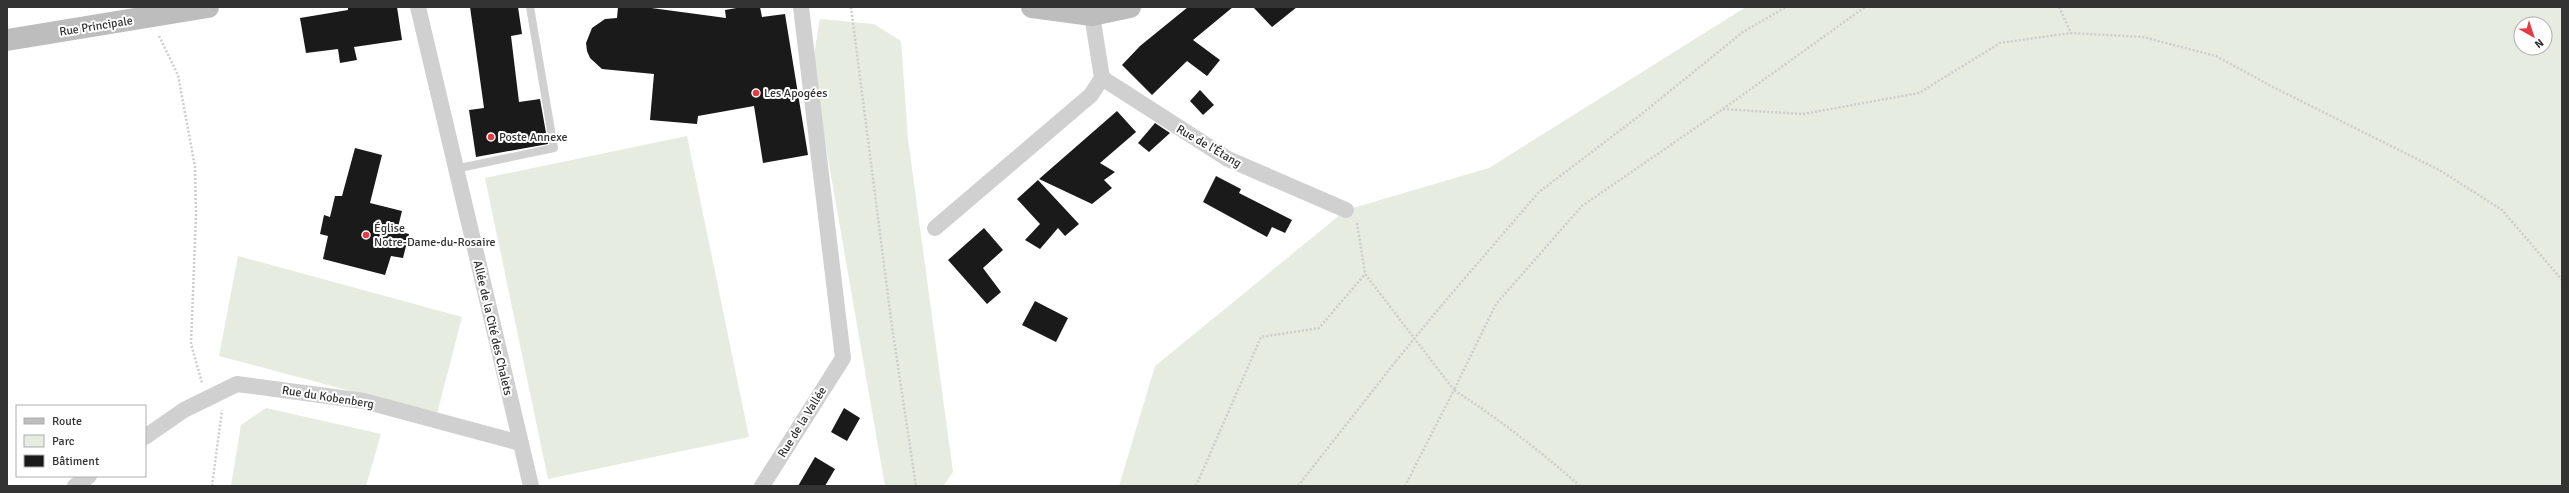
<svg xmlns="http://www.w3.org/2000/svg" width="2569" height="493" font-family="Signika,sans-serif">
	<rect width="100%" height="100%" fill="#fff"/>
	<!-- green -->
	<g fill="#e6ecdf" fill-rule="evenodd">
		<path d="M1746 7H2562V486H1119L1155 366 1346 210 1489 168ZM2521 24H2545V48H2521Z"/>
		<path d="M820 19 874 24 901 41 908 139 953 472 943 486H885L812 66Z"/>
		<path d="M687 136 749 437 548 479 485 178Z"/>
		<path d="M238 256 462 317 437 414 219 356Z"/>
		<path d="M266 408 381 434 366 486H231L241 425Z"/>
	</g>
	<!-- building -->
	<g fill="#1a1a1a">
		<path d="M348 7H397L402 40 354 47 357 60 340 63 338 49 306 53 300 18 348 10Z"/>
		<path d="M470 7H518L522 34 511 36 519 102 540 99 548 144 476 157 469 110 484 108Z"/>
		<path d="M618 7H644L726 18 725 10 742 7H760L762 17 785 14 808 155 763 163 754 106 698 116 697 124 650 120 654 74 602 69 590 58 587 51 586 43 592 28 605 19 617 18Z"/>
		<path d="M1188 7H1233L1193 40 1220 60 1207 76 1187 61 1152 95 1122 65 1140 46Z"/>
		<path d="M1253 7H1297L1272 27Z"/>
		<path d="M1200 90 1214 105 1203 115 1190 101Z"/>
		<path d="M1117 111 1136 132 1100 163 1115 172 1104 180 1112 188 1092 204 1039 179Z"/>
		<path d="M1155 123 1170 133 1149 152 1138 143Z"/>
		<path d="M355 148 382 155 370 203 402 211 397 231 409 234 403 258 391 256 385 275 323 259 328 236 320 234 324 215 330 217 335 196H342Z"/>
		<path d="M1216 176 1241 189 1239 193 1292 220 1285 233 1272 227 1267 237 1203 202Z"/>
		<path d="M1038 180 1079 224 1065 236 1058 228 1040 249 1025 240 1040 224 1017 199Z"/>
		<path d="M984 228 1003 250 983 268 1001 292 987 304 948 260Z"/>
		<path d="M1035 301 1068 318 1056 342 1022 325Z"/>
		<path d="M844 408 860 418 847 441 831 432Z"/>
		<path d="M815 457 835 469 825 486H798Z"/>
	</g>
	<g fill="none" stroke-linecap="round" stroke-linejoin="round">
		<!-- path -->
		<g stroke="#cdcdcd" stroke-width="2.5" stroke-dasharray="2 2" stroke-linecap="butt">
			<path d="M851 7 892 327 916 486"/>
			<path d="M2059 7 2071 33 2143 37 2216 56 2273 87 2441 171 2502 210 2562 280"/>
			<path d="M159 36 178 75 195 167 196 215 191 344 202 383"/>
			<path d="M1723 109 1865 7"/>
			<path d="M1357 223 1365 274 1454 390 1405 486"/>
			<path d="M1441 306 1539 192 1639 116 1743 32 1786 7"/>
			<path d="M212 486 222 410"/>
			<path d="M1196 486 1261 337 1319 328 1365 274"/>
			<path d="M1298 486 1396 361"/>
			<path d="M1580 486C1540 451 1499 419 1454 390L1496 304 1582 206 1723 109 1803 114 1919 93 2000 43 2071 33"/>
		</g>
		<!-- service -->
		<path stroke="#d0d0d0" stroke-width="8" d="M455 169 554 148 530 7"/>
		<!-- minor -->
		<g stroke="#d0d0d0" stroke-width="16">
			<path d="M418 7 531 486"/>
			<path d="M1102 78 1228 159 1346 210"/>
			<path d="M935 228 1091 95 1102 78 1092 15"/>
			<path d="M145 437 184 410 237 384 364 401 520 443"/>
			<path d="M75 486 89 476"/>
			<path d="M762 486 843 358 801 7"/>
		</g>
		<!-- secondary -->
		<g stroke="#bdbdbd" stroke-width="22">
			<path d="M1032 7 1092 15 1130 7"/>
			<path d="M7 40 208 7"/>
		</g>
		<!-- path-bridge -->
		<path stroke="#cdcdcd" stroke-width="2.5" stroke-dasharray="2 2" stroke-linecap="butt" d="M1396 361 1441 306"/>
	</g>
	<!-- markers -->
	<g fill="#e63946" stroke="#fff" stroke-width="1.5">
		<circle cx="756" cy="93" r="4"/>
		<circle cx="491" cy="137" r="4"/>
		<circle cx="366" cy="235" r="4"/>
	</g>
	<g text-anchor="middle" stroke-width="4" stroke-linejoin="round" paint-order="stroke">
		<!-- street labels -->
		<g font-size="12" fill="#333" stroke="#fff">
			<text transform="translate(96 26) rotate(-9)" y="4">Rue Principale</text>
			<text transform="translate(1209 146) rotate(30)" y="4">Rue de l'Étang</text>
			<text transform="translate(493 328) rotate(77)" y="4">Allée de la Cité des Chalets</text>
			<text transform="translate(328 397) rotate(9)" y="4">Rue du Kobenberg</text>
			<text transform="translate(802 422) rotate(-58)" y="4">Rue de la Vallée</text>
		</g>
		<!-- poi labels -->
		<g font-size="12" fill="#333" stroke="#fff" text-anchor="start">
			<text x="764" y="97">Les Apogées</text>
			<text x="499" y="141">Poste Annexe</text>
			<text x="374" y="232">Église<tspan x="374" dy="14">Notre-Dame-du-Rosaire</tspan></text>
		</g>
	</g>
	<!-- border -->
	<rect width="2569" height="493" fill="none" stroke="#333333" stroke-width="16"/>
	<!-- legend -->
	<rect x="16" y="405" width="130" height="72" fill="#ffffff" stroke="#adadad"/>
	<rect x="24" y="418" width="20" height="6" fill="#bdbdbd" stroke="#adadad"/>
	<text x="52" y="425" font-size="12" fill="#333333">Route</text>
	<rect x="24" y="435" width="20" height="12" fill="#e6ecdf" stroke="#adadad"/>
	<text x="52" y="445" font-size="12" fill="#333333">Parc</text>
	<rect x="24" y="455" width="20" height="12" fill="#1a1a1a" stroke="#adadad"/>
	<text x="52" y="465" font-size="12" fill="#333333">Bâtiment</text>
	<!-- north arrow -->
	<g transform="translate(2533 36) rotate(141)"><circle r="19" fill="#ffffff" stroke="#adadad"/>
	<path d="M0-3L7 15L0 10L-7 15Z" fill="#e63946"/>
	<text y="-6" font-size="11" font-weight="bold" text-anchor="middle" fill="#333333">N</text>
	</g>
</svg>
